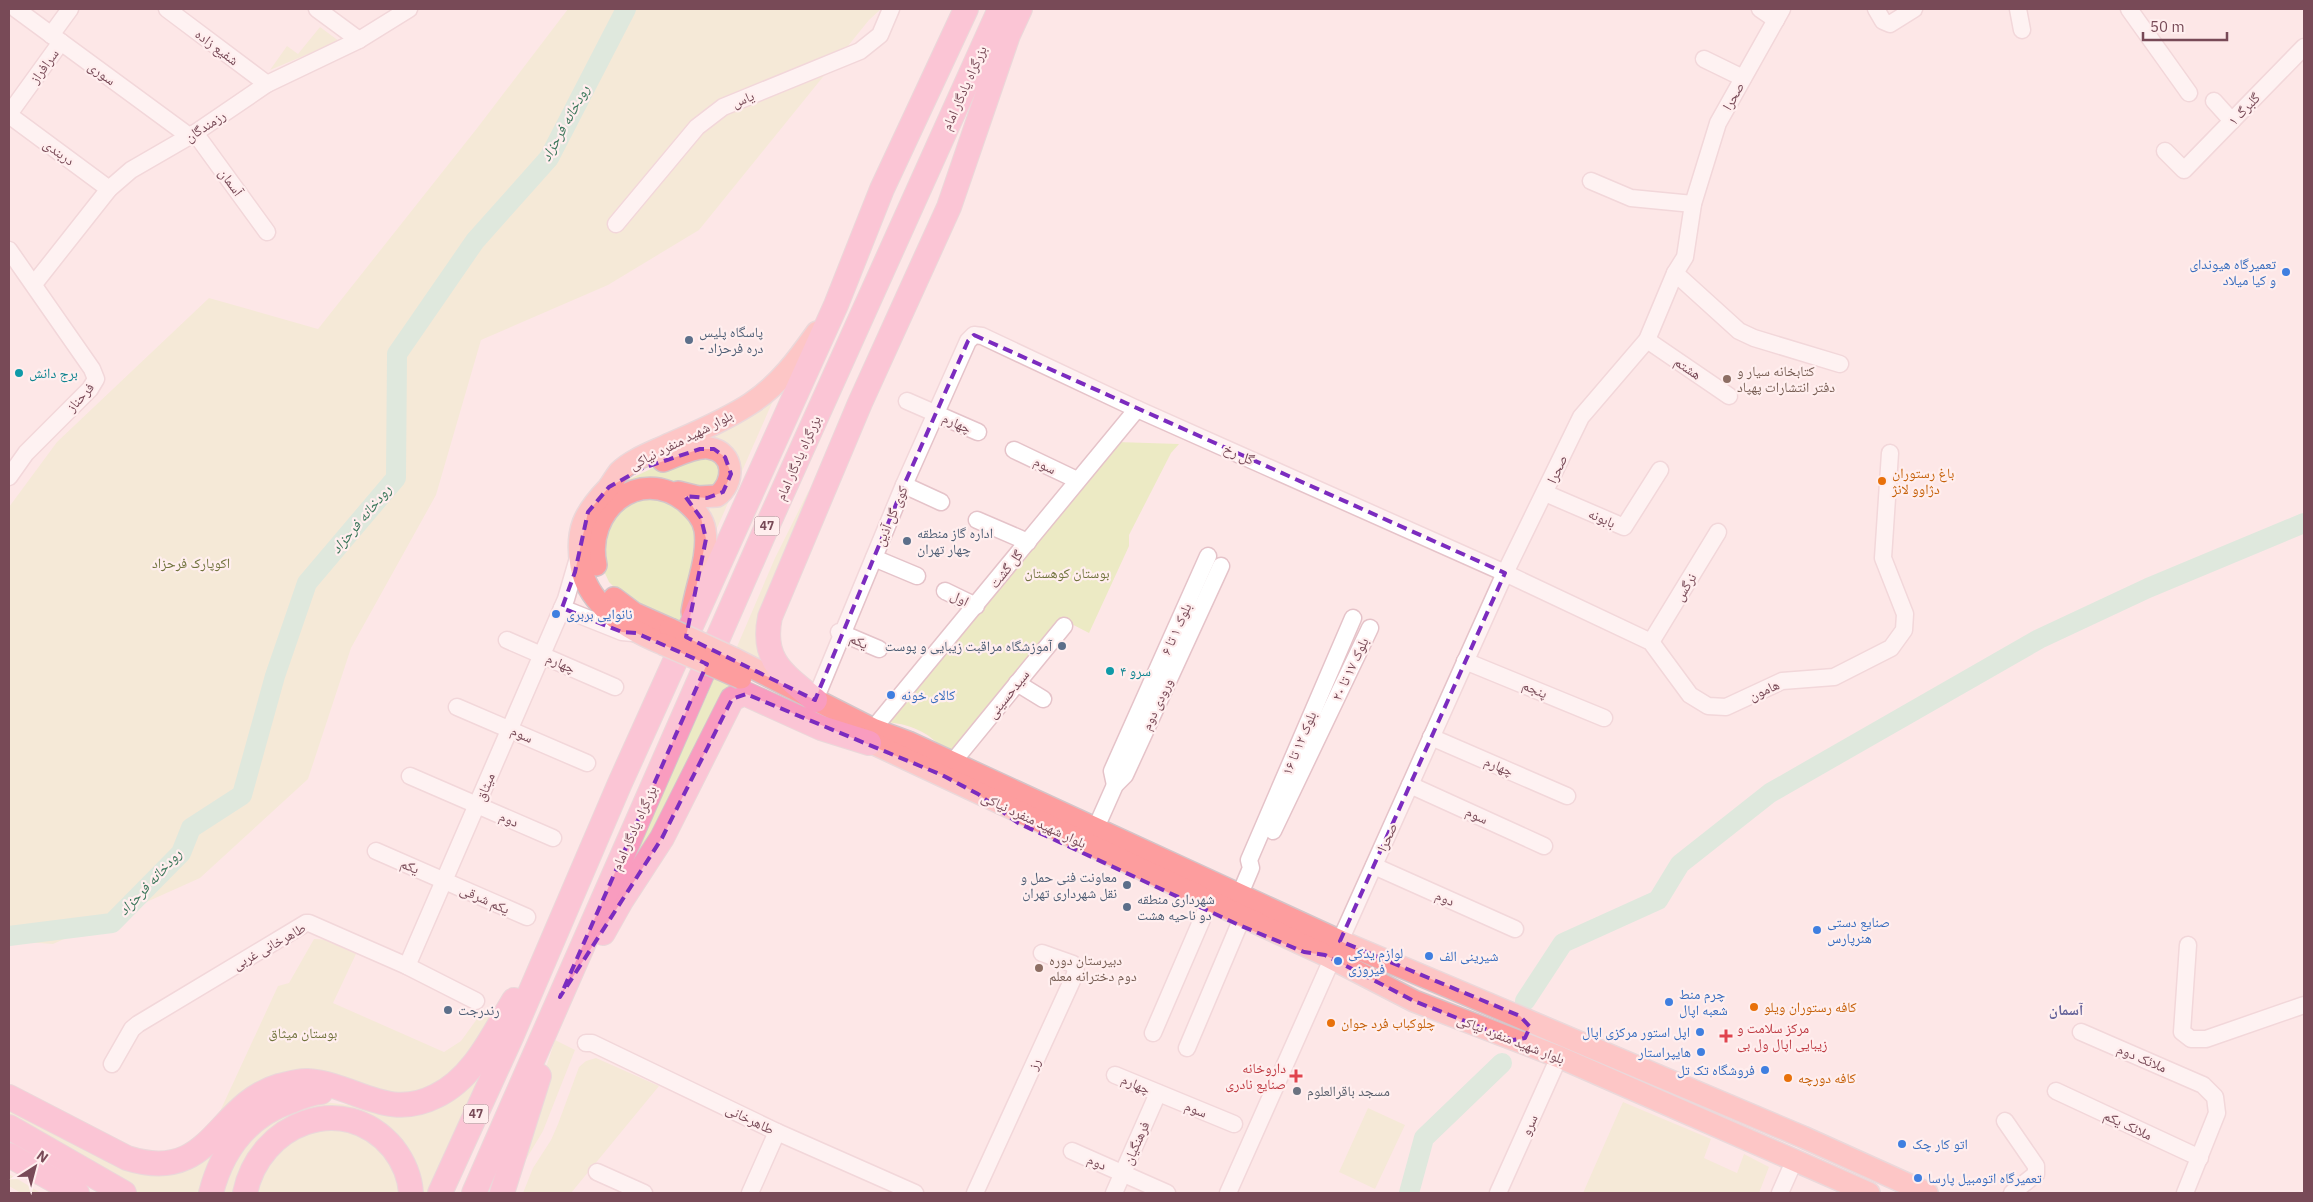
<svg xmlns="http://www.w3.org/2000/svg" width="2313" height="1202" font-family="'IBM Plex Sans','Noto Naskh Arabic',sans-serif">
	<rect width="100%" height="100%" fill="#fde7e7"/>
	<!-- green -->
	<g fill="#eceac4">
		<path d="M568 9H881L869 20 699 230 608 285 481 340 436 495 351 648 308 779 200 878 53 944 9 941V507L57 442 209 298 318 329 478 127Z"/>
		<path d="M320 27 339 41 270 70 287 46 298 54Z"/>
		<path d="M776 394 714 535 705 510 720 506 731 495 707 438Z"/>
		<path d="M1117 442 1179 444 1171 453 1129 535V546L1089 633 1060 618 949 755C931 734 915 725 887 722Z"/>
		<path d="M695 453 722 461 715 491 643 483 617 485 655 467Z"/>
		<path d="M809 490 785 562 762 661 736 649 775 558Z"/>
		<path d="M668 497 698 524 692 587 679 623 645 608 618 591 609 582 603 569 601 537 626 500Z"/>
		<path d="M716 672 743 690 610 911 707 695Z"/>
		<path d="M314 939 331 940 356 954 333 1003 444 1052 461 1041 482 1012 495 1018 454 1072 406 1099 347 1082 210 1133 278 986 289 983Z"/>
		<path d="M508 1020 431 1193H415L402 1153 313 1114 238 1193H217L228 1163 275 1116 324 1102 348 1105 383 1114H409Z"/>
		<path d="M555 1040 575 1050 543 1131 522 1166 539 1089Z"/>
		<path d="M596 1058 659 1086 571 1193H523L533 1168 551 1140 558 1124 579 1067 586 1061Z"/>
		<path d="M288 1097 203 1193H133L9 1122V1110L117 1166 146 1174Z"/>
		<path d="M1623 1102 1711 1139 1704 1158 1737 1173 1744 1154 1769 1167 1759 1193H1583Z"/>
		<path d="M1368 1108 1405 1125 1375 1189 1339 1172Z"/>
		<path d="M348 1126 387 1151 405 1193H251L262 1162 305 1128Z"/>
		<path d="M9 1174 41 1193H21L9 1186Z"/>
	</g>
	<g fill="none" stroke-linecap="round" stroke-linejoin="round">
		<!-- river -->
		<g stroke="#bae8d1" stroke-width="20">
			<path d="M9 936 112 923 181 853 191 828 242 795 275 676 307 583 396 478 397 354 475 241 549 158 626 9"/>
			<path d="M1525 1001 1563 943 1658 900 1680 864 1770 793 2039 639 2148 588 2304 523"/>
			<path d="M1409 1193 1424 1138 1502 1063"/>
		</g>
		<defs>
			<g id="minor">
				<path d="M16 9 189 136"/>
				<path d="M167 9 267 84"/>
				<path d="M317 9 359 40"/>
				<path d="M1760 9 1776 20"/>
				<path d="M1876 9 1883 21 1890 24 1914 9"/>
				<path d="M2018 9 2022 30"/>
				<path d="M2129 9 2189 93"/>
				<path d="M51 35 70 9"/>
				<path d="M1704 59 1743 78"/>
				<path d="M2214 101 2232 121"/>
				<path d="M9 114 61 42"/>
				<path d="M9 115 109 189"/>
				<path d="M195 133 267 232"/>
				<path d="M2165 151 2184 170 2304 47"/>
				<path d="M1591 181 1631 198 1693 204"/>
				<path d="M616 224 697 127 723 107 860 51 880 35 891 9"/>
				<path d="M9 250 92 369 96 379 90 389 26 453 9 477"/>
				<path d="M1675 273 1739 331 1754 338 1840 364"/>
				<path d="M34 284 109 189 131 170 195 133 267 84 359 40 409 9"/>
				<path d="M1647 340 1729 396"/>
				<path d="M907 401 978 432"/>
				<path d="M1014 450 1077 480"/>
				<path d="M904 485 941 502"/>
				<path d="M1545 493 1624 527 1660 470"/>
				<path d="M977 520 1028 542"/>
				<path d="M874 558 917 576"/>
				<path d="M945 591 976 606"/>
				<path d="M562 608 622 632 633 633"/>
				<path d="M839 632 879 649"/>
				<path d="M507 640 615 687"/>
				<path d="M1651 642 1718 532"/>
				<path d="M1465 661 1604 718"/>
				<path d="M1017 683 1043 699"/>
				<path d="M815 700 904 485 968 341 974 335 982 336 1137 409 1505 573 1651 642 1690 695 1708 706 1726 707 1782 681 1834 677 1891 648 1904 630 1905 614 1883 558 1890 453"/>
				<path d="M457 707 587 763"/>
				<path d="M873 729 1137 409"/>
				<path d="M1431 737 1567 796"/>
				<path d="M952 763 1064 626"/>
				<path d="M410 776 553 838"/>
				<path d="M1115 785 1112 771 1208 556"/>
				<path d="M1410 785 1544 846"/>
				<path d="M1095 830 1115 785 1125 775 1221 566"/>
				<path d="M1273 831 1370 628"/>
				<path d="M376 851 527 917"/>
				<path d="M1374 866 1515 929"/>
				<path d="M1240 894 1251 868 1249 860 1353 618"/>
				<path d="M1340 941 1505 573 1581 417 1647 340 1675 273 1685 257 1693 204 1718 123 1782 9"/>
				<path d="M2188 945 2182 1032 2191 1039H2206L2304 1005"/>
				<path d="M407 966 566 599 578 558"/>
				<path d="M2081 1032 2203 1085 2215 1097 2217 1113 2185 1193"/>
				<path d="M1153 1033 1206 910"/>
				<path d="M586 1043H592L777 1132 915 1193"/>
				<path d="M1187 1048 1239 925"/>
				<path d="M112 1064 132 1029 138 1024 306 923H309L407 966 476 1001"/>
				<path d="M1115 1075 1234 1124"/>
				<path d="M2056 1091 2200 1158"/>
				<path d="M2005 1121 2036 1166V1174L2012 1193"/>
				<path d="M1072 1151 1167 1193"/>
				<path d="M597 1172 644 1193"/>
				<path d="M750 1193 777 1132"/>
				<path d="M975 1193 1076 972 1073 964 1042 953"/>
				<path d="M1114 1193 1158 1093"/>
				<path d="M1228 1193 1332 959"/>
				<path d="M1498 1193 1559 1057"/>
				<path d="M1780 1193 1795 1159"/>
			</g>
			<g id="major">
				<path d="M663 461C677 456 695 446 709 448 736 452 735 484 717 496L698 497 678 492"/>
				<path d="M596 565C584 511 639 464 686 502 695 510 703 518 705 530 709 556 696 586 692 612"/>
				<path d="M614 598 634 613 670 629"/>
				<path d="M663 644C629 630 588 606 581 566 575 530 584 513 608 488 612 483 615 477 619 472 631 460 650 453 665 446 694 433 724 421 750 404 779 385 798 359 817 332"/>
				<path d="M735 659 873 729 908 742 1340 941 1803 1137 1927 1193"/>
				<path d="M855 735 1325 955 1414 1001 1559 1057 1869 1193"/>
			</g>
			<g id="highway">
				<path d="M815 700C784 674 761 661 770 617L860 403 949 207 1008 35 1020 9"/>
				<path d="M603 933 621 901 662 838 732 699 740 695 746 694 821 728 869 743"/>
				<path d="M9 1097 127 1158C212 1185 215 1105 279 1086 288 1084 299 1080 308 1081 356 1085 387 1121 436 1096 474 1078 493 1034 514 1000"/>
				<path d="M9 1127 124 1193"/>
				<path d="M9 1155 77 1193"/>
				<path d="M211 1193C222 1150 247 1116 291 1101 300 1097 310 1093 321 1092"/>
				<path d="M245 1193C259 1124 343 1089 393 1148 403 1161 410 1177 411 1193"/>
				<path d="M440 1193 512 1035 620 783 836 305 882 189 966 9"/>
				<path d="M474 1193 765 531 1000 9"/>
				<path d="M502 1193 539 1076"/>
			</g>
		</defs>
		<!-- minor casing -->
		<use href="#minor" stroke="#e5c3c9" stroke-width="19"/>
		<!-- major casing -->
		<use href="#major" stroke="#d4c5c9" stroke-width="24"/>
		<!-- highway casing -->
		<use href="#highway" stroke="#d4c5c9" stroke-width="26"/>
		<!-- minor -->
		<use href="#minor" stroke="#fff" stroke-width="16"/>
		<!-- major -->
		<use href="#major" stroke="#fd9d9e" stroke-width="21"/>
		<!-- highway -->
		<use href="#highway" stroke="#f99cbf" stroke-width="24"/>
		<defs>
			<g id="major-bridge">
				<path d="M670 629 735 659"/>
				<path d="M663 644 741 678"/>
			</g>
		</defs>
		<!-- major-bridge casing -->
		<use href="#major-bridge" stroke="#d4c5c9" stroke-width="24" stroke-linecap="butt"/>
		<!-- major-bridge -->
		<use href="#major-bridge" stroke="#fd9d9e" stroke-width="21"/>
	</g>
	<!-- marked area -->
	<path d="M0 0H2313V1202H0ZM974 335 1505 573 1340 941 1520 1016 1530 1027 1525 1038 1513 1040 1414 1001 1325 955 1304 952 1239 925 1018 823 978 794 942 775 746 694 732 699 662 838 560 997 707 664 636 633 622 632 562 608 575 572 588 512 609 487 643 468 700 449H714L725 457 731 474 723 492 707 498 685 496 701 518 706 539 686 637 815 700 904 485 968 341Z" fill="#fde7e7" fill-opacity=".55" fill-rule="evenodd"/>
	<path fill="none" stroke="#7b2cbf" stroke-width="4" stroke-dasharray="10 6" stroke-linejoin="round" d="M974 335 1505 573 1340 941 1520 1016 1530 1027 1525 1038 1513 1040 1414 1001 1325 955 1304 952 1239 925 1018 823 978 794 942 775 746 694 732 699 662 838 560 997 707 664 636 633 622 632 562 608 575 572 588 512 609 487 643 468 700 449H714L725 457 731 474 723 492 707 498 685 496 701 518 706 539 686 637 815 700 904 485 968 341Z"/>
	<!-- markers -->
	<g fill="#3f7fe0" stroke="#fee" stroke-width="2">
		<circle cx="2286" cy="272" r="5"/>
		<circle cx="556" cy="614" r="5"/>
		<circle cx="891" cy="695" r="5"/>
		<circle cx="1817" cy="930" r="5"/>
		<circle cx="1429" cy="956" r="5"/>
		<circle cx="1338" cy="961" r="5"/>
		<circle cx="1669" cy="1002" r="5"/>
		<circle cx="1700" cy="1032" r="5"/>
		<circle cx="1701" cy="1052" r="5"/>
		<circle cx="1765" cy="1070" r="5"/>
		<circle cx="1902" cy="1144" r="5"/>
		<circle cx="1918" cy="1178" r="5"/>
	</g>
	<g fill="#5c6f8a" stroke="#fee" stroke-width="2">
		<circle cx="689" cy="340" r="5"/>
		<circle cx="907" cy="541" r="5"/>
		<circle cx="1062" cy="646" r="5"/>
		<circle cx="1127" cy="885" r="5"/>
		<circle cx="1127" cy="907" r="5"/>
		<circle cx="448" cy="1010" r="5"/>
	</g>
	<g fill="#0f9aa8" stroke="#fee" stroke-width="2">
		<circle cx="19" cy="373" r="5"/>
		<circle cx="1110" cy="671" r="5"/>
	</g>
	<g fill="#8d6e63" stroke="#fee" stroke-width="2">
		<circle cx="1727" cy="379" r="5"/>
		<circle cx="1039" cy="968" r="5"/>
	</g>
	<g fill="#e8710a" stroke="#fee" stroke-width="2">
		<circle cx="1882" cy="481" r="5"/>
		<circle cx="1754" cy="1007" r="5"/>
		<circle cx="1331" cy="1023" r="5"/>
		<circle cx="1788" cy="1078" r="5"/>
	</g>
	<g fill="#e0444e" stroke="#fee" stroke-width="2">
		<path d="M1723.5 1028.5h5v5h5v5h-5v5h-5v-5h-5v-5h5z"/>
		<path d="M1293.5 1068.5h5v5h5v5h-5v5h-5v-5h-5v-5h5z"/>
	</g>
	<circle fill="#6b7280" stroke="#fee" stroke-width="2" cx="1297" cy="1091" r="5"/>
	<g text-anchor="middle" stroke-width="4.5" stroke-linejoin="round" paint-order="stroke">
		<!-- shield labels -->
		<g fill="#fee" stroke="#a07b84" stroke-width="1">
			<rect x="754.5" y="516.5" width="25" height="19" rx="4"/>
			<rect x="463.5" y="1104.5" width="25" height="19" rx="4"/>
		</g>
		<g font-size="12" font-weight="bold" fill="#784a57">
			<text x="767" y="530">47</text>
			<text x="476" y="1118">47</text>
		</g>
		<!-- street labels -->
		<g font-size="14" fill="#784a57" stroke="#fee">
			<text transform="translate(217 47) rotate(37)" y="5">شفیع زاده</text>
			<text transform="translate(44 66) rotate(-54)" y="5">سرافراز</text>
			<text transform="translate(102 73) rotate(36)" y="5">سوری</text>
			<text transform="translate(964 88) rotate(-66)" y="5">بزرگراه یادگار امام</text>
			<text transform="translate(1733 96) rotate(-61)" y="5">صحرا</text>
			<text transform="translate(743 99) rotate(-21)" y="5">یاس</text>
			<text transform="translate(2244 109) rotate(-46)" y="5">گلبرگ ۱</text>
			<text transform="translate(205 126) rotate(-33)" y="5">رزمندگان</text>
			<text transform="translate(59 152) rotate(36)" y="5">دربندی</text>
			<text transform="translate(231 182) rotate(54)" y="5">آسمان</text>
			<text transform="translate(1688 368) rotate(34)" y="5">هشتم</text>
			<text transform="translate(80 397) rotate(-48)" y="5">فرحناز</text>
			<text transform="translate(957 423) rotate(24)" y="5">چهارم</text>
			<text transform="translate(681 440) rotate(-27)" y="5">بلوار شهید منفرد نیاکی</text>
			<text transform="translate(1239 454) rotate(24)" y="5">گل رخ</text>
			<text transform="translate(798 458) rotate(-66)" y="5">بزرگراه یادگار امام</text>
			<text transform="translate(1045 465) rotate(26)" y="5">سوم</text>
			<text transform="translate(1557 469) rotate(-65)" y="5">صحرا</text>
			<text transform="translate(891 516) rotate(-67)" y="5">کوی گل آذین</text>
			<text transform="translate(1602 518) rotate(24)" y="5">بابونه</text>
			<text transform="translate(1006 569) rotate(-51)" y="5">گل گشت</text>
			<text transform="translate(1685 587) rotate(-59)" y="5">نرگس</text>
			<text transform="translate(960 598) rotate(27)" y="5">اول</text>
			<text transform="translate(1176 629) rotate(-66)" y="5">بلوک ۱ تا ۶</text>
			<text transform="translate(859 641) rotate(24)" y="5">یکم</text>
			<text transform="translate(561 663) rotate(24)" y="5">چهارم</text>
			<text transform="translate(1350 669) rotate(-65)" y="5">بلوک ۱۷ تا ۲۰</text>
			<text transform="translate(1535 689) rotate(23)" y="5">پنجم</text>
			<text transform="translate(1764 690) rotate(-24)" y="5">هامون</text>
			<text transform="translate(1008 694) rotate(-51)" y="5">سیدحسینی</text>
			<text transform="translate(1157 704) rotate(-65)" y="5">ورودی دوم</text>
			<text transform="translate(522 734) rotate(24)" y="5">سوم</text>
			<text transform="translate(1299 743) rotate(-67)" y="5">بلوک ۱۲ تا ۱۶</text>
			<text transform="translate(1499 766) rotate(23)" y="5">چهارم</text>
			<text transform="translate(485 787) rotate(-68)" y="5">میثاق</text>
			<text transform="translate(1477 815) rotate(25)" y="5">سوم</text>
			<text transform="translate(509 819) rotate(24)" y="5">دوم</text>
			<text transform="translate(1034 820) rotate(25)" y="5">بلوار شهید منفرد نیاکی</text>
			<text transform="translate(634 828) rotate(-66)" y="5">بزرگراه یادگار امام</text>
			<text transform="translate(1387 837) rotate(-66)" y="5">صحرا</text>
			<text transform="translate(410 866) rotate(23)" y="5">یکم</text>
			<text transform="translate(1445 898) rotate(24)" y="5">دوم</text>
			<text transform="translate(485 899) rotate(24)" y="5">یکم شرقی</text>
			<text transform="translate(269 946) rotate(-29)" y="5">طاهرخانی غربی</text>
			<text transform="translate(1511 1039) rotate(21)" y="5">بلوار شهید منفرد نیاکی</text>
			<text transform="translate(2142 1058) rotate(23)" y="5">ملائک دوم</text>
			<text transform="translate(1034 1064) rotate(-65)" y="5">رز</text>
			<text transform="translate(1136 1084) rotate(23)" y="5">چهارم</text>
			<text transform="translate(1196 1109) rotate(22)" y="5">سوم</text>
			<text transform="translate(750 1119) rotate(26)" y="5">طاهرخانی</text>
			<text transform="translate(1529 1125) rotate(-66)" y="5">سرو</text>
			<text transform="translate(2128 1125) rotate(25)" y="5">ملائک یکم</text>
			<text transform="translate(1136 1143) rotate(-66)" y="5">فرهنگیان</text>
			<text transform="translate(1097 1162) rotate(24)" y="5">دوم</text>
		</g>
		<!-- shop labels -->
		<g font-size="14" fill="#366cbe" stroke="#fee" text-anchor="start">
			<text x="2276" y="269" text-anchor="end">تعمیرگاه هیوندای<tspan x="2276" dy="16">و کیا میلاد</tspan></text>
			<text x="566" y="619">نانوایی بربری</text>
			<text x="901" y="700">کالای خونه</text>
			<text x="1827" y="927">صنایع دستی<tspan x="1827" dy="16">هنرپارس</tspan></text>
			<text x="1348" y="958">لوازم یدکى<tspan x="1348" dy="16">فیروزى</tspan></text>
			<text x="1439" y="961">شیرینی الف</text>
			<text x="1679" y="999">چرم منط<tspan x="1679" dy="16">شعبه اپال</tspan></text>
			<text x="1690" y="1037" text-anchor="end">اپل استور مرکزی اپال</text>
			<text x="1691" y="1057" text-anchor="end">هایپراستار</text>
			<text x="1755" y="1075" text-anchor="end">فروشگاه تک تل</text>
			<text x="1912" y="1149">اتو کار چک</text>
			<text x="1928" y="1183">تعمیرگاه اتومبیل پارسا</text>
		</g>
		<!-- service labels -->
		<g font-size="14" fill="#4e5e75" stroke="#fee" text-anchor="start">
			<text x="699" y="337">پاسگاه پلیس<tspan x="699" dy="16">- دره فرحزاد</tspan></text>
			<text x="917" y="538">اداره گاز منطقه<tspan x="917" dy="16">چهار تهران</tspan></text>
			<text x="1052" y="651" text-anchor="end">آموزشگاه مراقبت زیبایی و پوست</text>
			<text x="1117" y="882" text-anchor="end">معاونت فنی حمل و<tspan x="1117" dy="16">نقل شهرداری تهران</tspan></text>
			<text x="1137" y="904">شهرداری منطقه<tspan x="1137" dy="16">دو ناحیه هشت</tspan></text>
			<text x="458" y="1015">رندرجت</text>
		</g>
		<!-- education labels -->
		<g font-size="14" fill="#785e54" stroke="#fee" text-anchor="start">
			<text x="1737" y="376">کتابخانه سیار و<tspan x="1737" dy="16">دفتر انتشارات پهپاد</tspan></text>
			<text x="1049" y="965">دبیرستان دوره<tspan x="1049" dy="16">دوم دخترانه معلم</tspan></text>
		</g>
		<!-- culture labels -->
		<g font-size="14" fill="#0d838f" stroke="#fee" text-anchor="start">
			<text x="29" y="378">برج دانش</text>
			<text x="1120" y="676">سرو ۴</text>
		</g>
		<!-- food labels -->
		<g font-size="14" fill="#c56008" stroke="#fee" text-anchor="start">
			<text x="1892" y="478">باغ رستوران<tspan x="1892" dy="16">دژاوو لانژ</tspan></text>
			<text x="1764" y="1012">کافه رستوران ویلو</text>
			<text x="1341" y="1028">چلوکباب فرد جوان</text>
			<text x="1798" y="1083">کافه دورچه</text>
		</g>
		<!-- park labels -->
		<g font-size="14" fill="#6f723b" stroke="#fee">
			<text x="191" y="568">اکوپارک فرحزاد</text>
			<text x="1067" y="578">بوستان کوهستان</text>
			<text x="303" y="1038">بوستان میثاق</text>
		</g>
		<!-- health labels -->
		<g font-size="14" fill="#be3a42" stroke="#fee" text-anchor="start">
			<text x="1737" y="1033">مرکز سلامت و<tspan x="1737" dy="16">زیبایی اپال ول بی</tspan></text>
			<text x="1286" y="1073" text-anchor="end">داروخانه<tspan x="1286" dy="16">صنایع نادری</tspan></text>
		</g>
		<!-- worship labels -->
		<g font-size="14" fill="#5b616d" stroke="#fee" text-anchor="start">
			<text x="1307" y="1096">مسجد باقرالعلوم</text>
		</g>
		<!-- water labels -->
		<g font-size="15" font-style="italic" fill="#3a765a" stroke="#fee">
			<text transform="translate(565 123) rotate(-61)" y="5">رودخانه فرحزاد</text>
			<text transform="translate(361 519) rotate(-50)" y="5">رودخانه فرحزاد</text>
			<text transform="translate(150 882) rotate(-47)" y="5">رودخانه فرحزاد</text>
		</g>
		<!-- neighbourhood labels -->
		<g font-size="15" font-weight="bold" fill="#67659b" stroke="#fee">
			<text x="2066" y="1015">آسمان</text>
		</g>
	</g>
	<!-- border -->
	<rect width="2313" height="1202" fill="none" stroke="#784a57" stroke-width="20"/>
	<!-- north arrow -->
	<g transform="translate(35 1167) rotate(36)" stroke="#ffeeee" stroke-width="4" paint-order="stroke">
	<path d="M0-4L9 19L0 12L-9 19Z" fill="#784a57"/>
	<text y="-8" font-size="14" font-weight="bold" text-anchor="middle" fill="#784a57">N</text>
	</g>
	<!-- scale -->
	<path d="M2143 32v8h84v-8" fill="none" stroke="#784a57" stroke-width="2.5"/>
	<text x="2150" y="32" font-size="15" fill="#784a57" stroke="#ffeeee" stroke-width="4" paint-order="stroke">50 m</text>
</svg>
